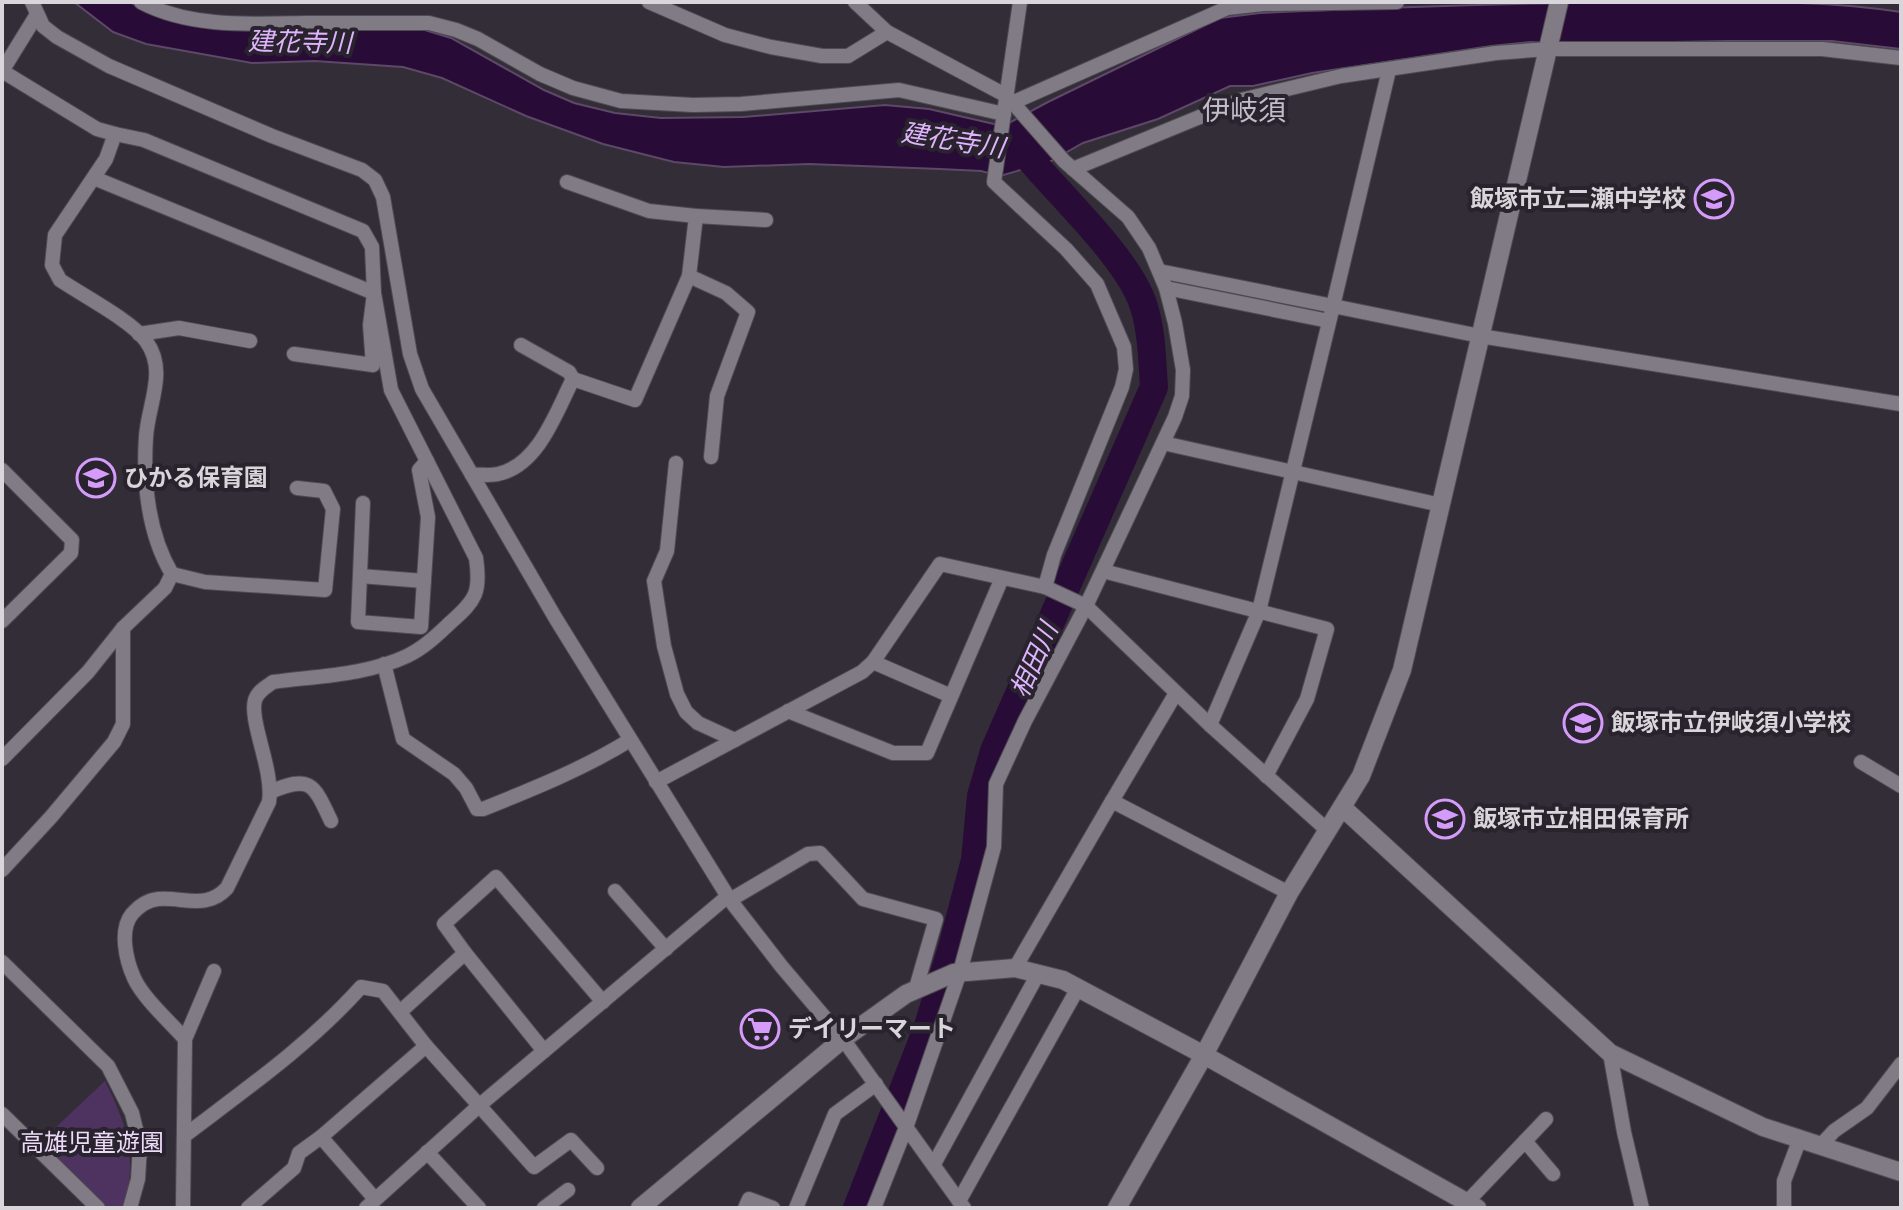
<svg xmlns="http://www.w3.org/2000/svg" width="1903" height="1210" font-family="Karla,'Noto Sans JP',sans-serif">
	<rect width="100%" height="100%" fill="#332d37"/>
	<!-- green -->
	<path fill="#4e3260" d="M105 1081C129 1130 136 1154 125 1208H107L39 1143Z"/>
	<!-- water -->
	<path fill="#280c37" stroke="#5d4868" stroke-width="2" d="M74 2H130L147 11 173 19 265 31 415 27 451 38 544 90 574 103 615 113 661 118 743 117 885 105 929 109 994 124H1007L1048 102 1220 18 1260 13C1397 7 1533 2 1669 2 1747 2 1824 0 1901 12V49L1832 41H1727L1567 44 1531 42 1491 46 1312 73 1253 86H1230L1158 119 1083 143 1051 161 1000 176 981 171 940 169 809 164 724 167 674 162 603 144 526 116 442 78 403 67 315 61 252 63 146 44 113 32Z"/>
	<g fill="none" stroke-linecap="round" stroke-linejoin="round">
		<!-- river -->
		<path stroke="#280c37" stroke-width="28" d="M857 1208 927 1029 952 948 975 860 981 796 994 751 1154 387C1152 360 1152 333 1144 307 1130 259 1056 192 1023 151"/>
		<defs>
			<g id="minor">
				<path d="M32 2 43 26 57 37 109 66 272 136 362 170 375 180 383 197 410 354 422 389 556 619 730 900 782 967 843 1039 964 1208"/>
				<path d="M141 2C190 28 252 24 305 23 347 23 388 23 429 23L456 30 478 39 540 74 573 88 621 101 693 105 741 104 899 90 1004 114"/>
				<path d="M649 2 725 35 771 47 822 56H848L887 32"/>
				<path d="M855 2 887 32 1007 96 1064 161 1128 217 1149 248 1166 288 1175 323 1183 370 1182 396 1175 417 1086 606 1025 721 996 784 994 847 960 972 907 1125 874 1208"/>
				<path d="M1020 2 994 182 1066 249 1097 284 1124 347 1126 369 1122 387 1054 555 1045 587"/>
				<path d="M2 71 97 129 115 134 106 159 55 235 52 265 60 280C82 295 132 321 146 341 168 371 148 404 146 437 143 482 148 534 172 574L165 588 123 628 88 672 2 759"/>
				<path d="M2 71 36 16"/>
				<path d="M1014 102 1227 8 1263 4 1397 2"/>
				<path d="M115 134 144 140 363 231 372 247 374 293 391 390 476 558C481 592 476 600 451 622 437 635 424 648 407 656 367 675 317 676 273 682 266 687 258 691 255 700 249 722 274 770 269 802L227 888C207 910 184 897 158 899 148 900 139 906 132 914 119 930 126 960 134 978 143 998 170 1022 185 1039L183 1208"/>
				<path d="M1073 169 1241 100 1341 76 1496 53 1548 49H1822L1901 58"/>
				<path d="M94 178 374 293 370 325 373 365 294 354"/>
				<path d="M696 216 766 220"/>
				<path d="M1159 271 1333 306 1389 70"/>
				<path d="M689 276 726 293 748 312 717 396 711 457"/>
				<path d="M1166 288 1329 321"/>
				<path d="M139 334 179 328 250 341"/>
				<path d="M521 345 569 372 573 379"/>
				<path d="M1163 443 1441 505"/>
				<path d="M676 463 667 551 654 581 664 646 677 694 686 712 698 723 735 740"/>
				<path d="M2 470 72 540 71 553 2 621"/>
				<path d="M472 475C480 474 490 476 498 474 539 465 556 412 573 379L635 400 689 276 696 216 649 211 567 182"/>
				<path d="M363 503 358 622 421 627 428 517 419 470 427 461"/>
				<path d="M1103 571 1327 629 1307 699 1266 776"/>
				<path d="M172 574 205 582 325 590 333 509 324 491 297 488"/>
				<path d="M360 576 424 581"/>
				<path d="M873 662 951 696"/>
				<path d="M384 664 403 739 454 774 466 788 477 809H483C533 789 585 768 630 740"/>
				<path d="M788 711 893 753H927L1002 578"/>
				<path d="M1210 725 1259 611 1333 306 1480 336 1901 404"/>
				<path d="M1861 762 1901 786"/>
				<path d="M656 782 862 672 873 662 940 564 1045 587 1086 606 1210 725 1326 829"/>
				<path d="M270 792C311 774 314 785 331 821"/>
				<path d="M1112 801 1176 693"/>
				<path d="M2 870 51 817 114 742 123 724V628"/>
				<path d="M615 891 666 949"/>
				<path d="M730 900 808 854 820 853 863 899 936 919 916 988"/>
				<path d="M465 953 544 1051"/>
				<path d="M2 962 108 1066 132 1113 140 1146 138 1179 130 1208"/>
				<path d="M1015 968 1112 801 1289 893"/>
				<path d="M400 1012 465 953 444 924 496 877 603 1002"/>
				<path d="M185 1039 214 971"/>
				<path d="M1610 1053 1624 1132 1642 1208"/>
				<path d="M2 1114 98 1208"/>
				<path d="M184 1136C246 1089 309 1045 361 987L383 991 426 1046 534 1167 571 1140 597 1168"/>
				<path d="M321 1137 375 1199"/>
				<path d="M1525 1141 1553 1174"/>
				<path d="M1820 1146 1834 1131 1867 1108 1901 1064"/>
				<path d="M427 1152 479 1208"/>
				<path d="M934 1164 1038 974"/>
				<path d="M959 1201 1078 988"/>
				<path d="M1467 1202 1546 1119"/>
				<path d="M248 1208 294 1168 299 1153 321 1137 426 1046"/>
				<path d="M366 1208 481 1104 728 896"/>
				<path d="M544 1208 568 1190"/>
				<path d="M745 1208 749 1199 773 1208"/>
				<path d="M796 1208 835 1114 876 1084"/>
				<path d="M1784 1208V1181L1799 1141"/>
			</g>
			<g id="tertiary">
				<path d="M1342 807 1610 1053 1763 1127 1901 1172"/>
				<path d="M640 1208 843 1039 906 994 954 973 1015 968 1063 980 1204 1055 1477 1208"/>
				<path d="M1117 1208 1204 1055 1289 893 1361 776 1402 670 1559 2"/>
			</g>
		</defs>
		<!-- minor casing -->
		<use href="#minor" stroke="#4f4b53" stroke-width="16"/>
		<!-- tertiary casing -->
		<use href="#tertiary" stroke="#4f4b53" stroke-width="20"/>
		<!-- minor -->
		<use href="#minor" stroke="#817b86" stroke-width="14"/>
		<!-- tertiary -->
		<use href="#tertiary" stroke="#817b86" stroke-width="18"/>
	</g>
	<!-- icons -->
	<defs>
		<symbol id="school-ring" viewBox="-11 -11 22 22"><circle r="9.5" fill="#29232d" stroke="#d59bfb" stroke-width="1.5"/><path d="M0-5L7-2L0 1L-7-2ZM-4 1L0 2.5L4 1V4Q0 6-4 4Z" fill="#d59bfb"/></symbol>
		<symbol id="supermarket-ring" viewBox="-11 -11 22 22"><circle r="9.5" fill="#29232d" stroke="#d59bfb" stroke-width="1.5"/><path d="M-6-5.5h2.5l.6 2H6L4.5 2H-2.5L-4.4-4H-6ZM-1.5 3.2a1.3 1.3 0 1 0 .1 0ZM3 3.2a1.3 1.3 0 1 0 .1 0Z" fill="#d59bfb"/></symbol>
	</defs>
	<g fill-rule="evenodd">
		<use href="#school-ring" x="1692" y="177" width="44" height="44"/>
		<use href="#school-ring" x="74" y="456" width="44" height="44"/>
		<use href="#school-ring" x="1561" y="701" width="44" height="44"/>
		<use href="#school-ring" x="1423" y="797" width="44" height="44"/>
		<use href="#supermarket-ring" x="738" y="1007" width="44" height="44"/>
	</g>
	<g text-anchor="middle" stroke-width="8" stroke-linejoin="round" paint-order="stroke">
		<!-- poi labels -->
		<g font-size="24" font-weight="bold" fill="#d8d5db" stroke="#29232d" text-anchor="start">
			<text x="1686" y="207" text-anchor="end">飯塚市立二瀬中学校</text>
			<text x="124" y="486">ひかる保育園</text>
			<text x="1611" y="731">飯塚市立伊岐須小学校</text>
			<text x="1473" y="827">飯塚市立相田保育所</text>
			<text x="788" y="1037">デイリーマート</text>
		</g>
		<!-- park labels -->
		<g font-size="24" fill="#ebdaf8" stroke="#29232d">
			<text x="92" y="1151">高雄児童遊園</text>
		</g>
		<!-- water labels -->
		<g font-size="26" font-style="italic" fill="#dfb3fe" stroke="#29232d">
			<text transform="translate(300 42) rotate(1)" y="9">建花寺川</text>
			<text transform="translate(953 140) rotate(9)" y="9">建花寺川</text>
			<text transform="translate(1034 660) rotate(-66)" y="9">相田川</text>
		</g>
		<!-- quarter labels -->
		<g font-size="28" fill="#c3bcc8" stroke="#29232d">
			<text x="1244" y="120">伊岐須</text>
		</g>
	</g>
	<!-- border -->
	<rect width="1903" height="1210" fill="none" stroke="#d8d5db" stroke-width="8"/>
</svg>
